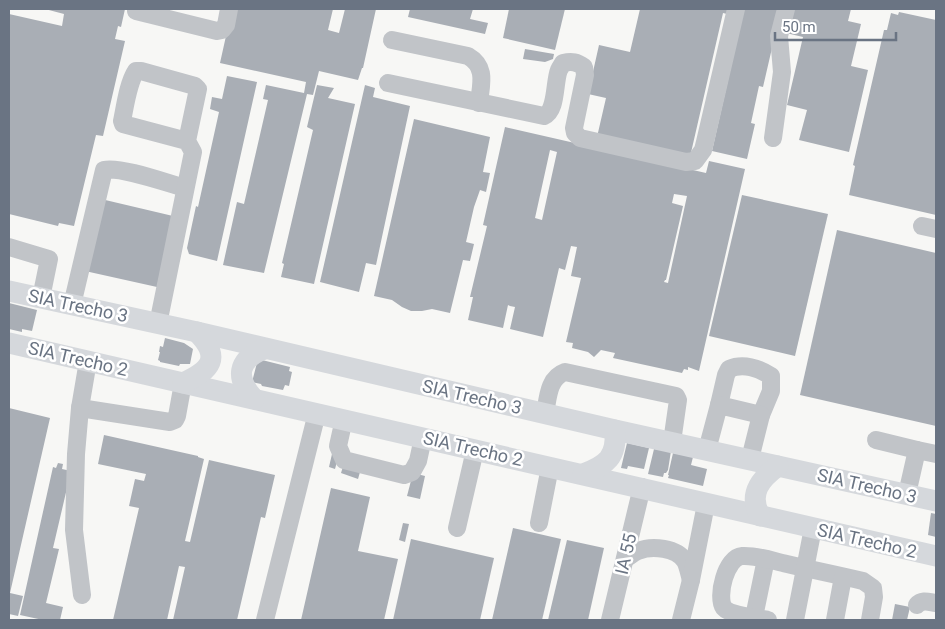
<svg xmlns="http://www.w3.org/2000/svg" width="945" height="629" font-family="Roboto,sans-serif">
	<rect width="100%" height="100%" fill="#f7f7f5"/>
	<!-- building -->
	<g fill="#a9aeb5" fill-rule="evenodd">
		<path d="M45 9H125L121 27 118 26 115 39 125 41 103 136 96 135 74 226 59 223 58 226 9 214V14L62 26 64 14Z"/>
		<path d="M232 9H333L328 30 339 33 345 9H376L363 68H362L358 80 319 71 313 95 307 94 264 273 223 265 237 202 244 204 268 100 263 99 266 85 304 93 306 82 220 63Z"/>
		<path d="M410 9H473L470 19 488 23 485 34 408 17Z"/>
		<path d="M509 9H565L555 50 503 38Z"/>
		<path d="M640 9H728L727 14 723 13 690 157 597 137 606 98 588 94 599 45 630 52Z"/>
		<path d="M744 9H781L763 87 759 86 751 123 755 124 747 159 712 151Z"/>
		<path d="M792 9H851L848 21 861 24 851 66 868 70 849 152 799 140 807 110 787 105 803 37 786 33Z"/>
		<path d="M899 12 936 20V215L849 195 855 166 853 165 884 30H887L891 13 898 15Z"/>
		<path d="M525 49 554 54 553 59 545 62 523 59Z"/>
		<path d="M227 76 257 82 217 261 189 254 187 248 196 206 198 207 219 112 210 109 212 97 222 99Z"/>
		<path d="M317 85 334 88 328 98 355 104 314 284 281 277 284 264 282 263 313 130 307 127Z"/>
		<path d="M365 85 375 88 373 97 410 106 376 265 366 263 359 292 320 282Z"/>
		<path d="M414 119 490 137 483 172 490 173 486 192 480 190 474 207 466 242 474 244 470 261 463 260 450 313 432 309 422 311H411L402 307 392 300 374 296Z"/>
		<path d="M505 127 706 173 709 161 745 169 699 371 688 367V370L684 369 682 373 613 358 615 353 601 350 594 357 588 352 572 348 573 343 566 342 581 278 571 276 577 247 571 246 565 270 559 268 543 337 510 329 515 307 510 306 508 305 503 328 468 320 473 297H470L487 226 483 225ZM550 150 557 152 542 220 535 218ZM674 194 687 196 668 283 664 282 665 280H666L683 206 672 203Z"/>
		<path d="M742 195 828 214 795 356 709 336Z"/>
		<path d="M101 199 173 216 157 287 85 271Z"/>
		<path d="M837 230 936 253V426L800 395Z"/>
		<path d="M9 303 37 310 32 331 22 329V332L9 329Z"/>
		<path d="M165 338 184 343 193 349 190 364H180L179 366 160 362V361L158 360 160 352H159L160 346 163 347Z"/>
		<path d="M258 359 290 367 289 371 292 372 289 386 285 385 283 390 262 386 261 384 252 382Z"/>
		<path d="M9 408 50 418 10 593 23 596 18 616 9 614Z"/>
		<path d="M104 435 198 456V457L204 459 185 541 190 542 209 460 275 475 265 518 261 517 237 620H173L185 567 179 566 167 620H113L139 508 129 506 135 479 144 481 146 474 98 464Z"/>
		<path d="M627 443 649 448 644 469 628 466 627 469 621 468Z"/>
		<path d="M654 449 671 451 668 470 666 473H664L663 477 648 474Z"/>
		<path d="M673 453 693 457 691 465 707 469 703 486 668 478 669 475H668Z"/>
		<path d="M332 454H339L335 469 329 467Z"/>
		<path d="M345 460 362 465 358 479 341 473Z"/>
		<path d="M58 463 63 464 62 469 71 471 53 548 59 549 46 603 63 607 60 620H43L20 615 53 467 56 468Z"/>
		<path d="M413 473 425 476 420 499 407 496Z"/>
		<path d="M331 488 370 497 358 551 398 559 384 620H301Z"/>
		<path d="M931 513 936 514V537L928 535Z"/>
		<path d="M403 523 409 524 405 542 399 540Z"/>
		<path d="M513 528 561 539 542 620H492Z"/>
		<path d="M411 539 494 558 480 620H393Z"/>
		<path d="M567 540 604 548 588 620H548Z"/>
		<path d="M895 604 910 607 907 620H892Z"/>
	</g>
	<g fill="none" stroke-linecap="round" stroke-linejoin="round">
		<!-- minor -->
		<g stroke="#c1c4c8" stroke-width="18">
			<path d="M136 11 217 31 222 30 226 25 229 9"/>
			<path d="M392 40 468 56C487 67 481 84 479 103"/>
			<path d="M388 83 544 116C557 111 554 82 559 70 560 68 562 65 563 63 572 61 577 62 584 67L585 75 574 128 575 133 580 138 686 162 695 161 703 150 705 142 736 9"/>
			<path d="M773 138 782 72 779 36 786 9"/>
			<path d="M922 226 936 229"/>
			<path d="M9 247 49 259 41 298"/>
			<path d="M72 305 104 170C120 166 167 183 185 188"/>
			<path d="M158 324 193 152 187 141 198 89 195 86 141 71H136C128 83 125 107 122 121L123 124 187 141"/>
			<path d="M88 361 80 408 170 422 175 420 177 416 183 383"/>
			<path d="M719 405 726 375 729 369C743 363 759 368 771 376V391L761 415"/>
			<path d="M80 408 76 454 74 530 82 595"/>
			<path d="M545 414C548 398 548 378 565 372L676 396 678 400 672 442"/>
			<path d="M344 419 338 446 344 460 404 475 412 472 418 461 423 438"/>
			<path d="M876 440 917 450"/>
			<path d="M707 450 719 405 761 415 750 459"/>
			<path d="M907 494 917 450 936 454"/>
			<path d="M539 523 550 467"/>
			<path d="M457 528 475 450"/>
			<path d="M625 559C629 557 633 553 638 551 652 545 677 548 685 561 688 566 689 574 691 580"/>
			<path d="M917 605C922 599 929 602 936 603"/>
			<path d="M754 617 766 559"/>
			<path d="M265 620 317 413"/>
			<path d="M610 620 642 487"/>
			<path d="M681 620 691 580 706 504"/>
			<path d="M768 620C758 618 730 615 724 608 716 597 726 557 742 556 757 555 773 561 787 564 813 570 838 575 863 581L873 588 874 597 870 620"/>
			<path d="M795 620 813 528"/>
			<path d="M835 620 843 577"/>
		</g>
		<!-- major -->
		<g stroke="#d5d8dc" stroke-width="21">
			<path d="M9 291 197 332 615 430 936 501"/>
			<path d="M9 343C318 414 627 485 936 556"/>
			<path d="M183 383C211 370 222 358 197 332"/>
			<path d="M254 399C235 378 237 360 264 349"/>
			<path d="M583 474C607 465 617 457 615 430"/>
			<path d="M760 516C748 494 760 479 778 466"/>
		</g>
	</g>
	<g text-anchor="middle" stroke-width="5" stroke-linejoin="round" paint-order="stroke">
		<!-- street labels -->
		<g font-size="18" fill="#6a7483" stroke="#fff">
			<text transform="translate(78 306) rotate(12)" y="6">SIA Trecho 3</text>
			<text transform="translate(78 359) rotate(13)" y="6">SIA Trecho 2</text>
			<text transform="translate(472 397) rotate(13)" y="6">SIA Trecho 3</text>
			<text transform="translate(473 449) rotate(13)" y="6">SIA Trecho 2</text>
			<text transform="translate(867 486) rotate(13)" y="6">SIA Trecho 3</text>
			<text transform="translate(867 541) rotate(13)" y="6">SIA Trecho 2</text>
			<text transform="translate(626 554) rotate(-77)" y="6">IA 55</text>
		</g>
	</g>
	<!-- border -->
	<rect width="945" height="629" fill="none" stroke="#6a7483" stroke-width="20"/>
	<!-- scale -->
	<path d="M775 32v8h121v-8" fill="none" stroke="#6a7483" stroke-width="2.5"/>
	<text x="782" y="32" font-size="15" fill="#6a7483" stroke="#ffffff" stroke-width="4" paint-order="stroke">50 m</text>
</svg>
